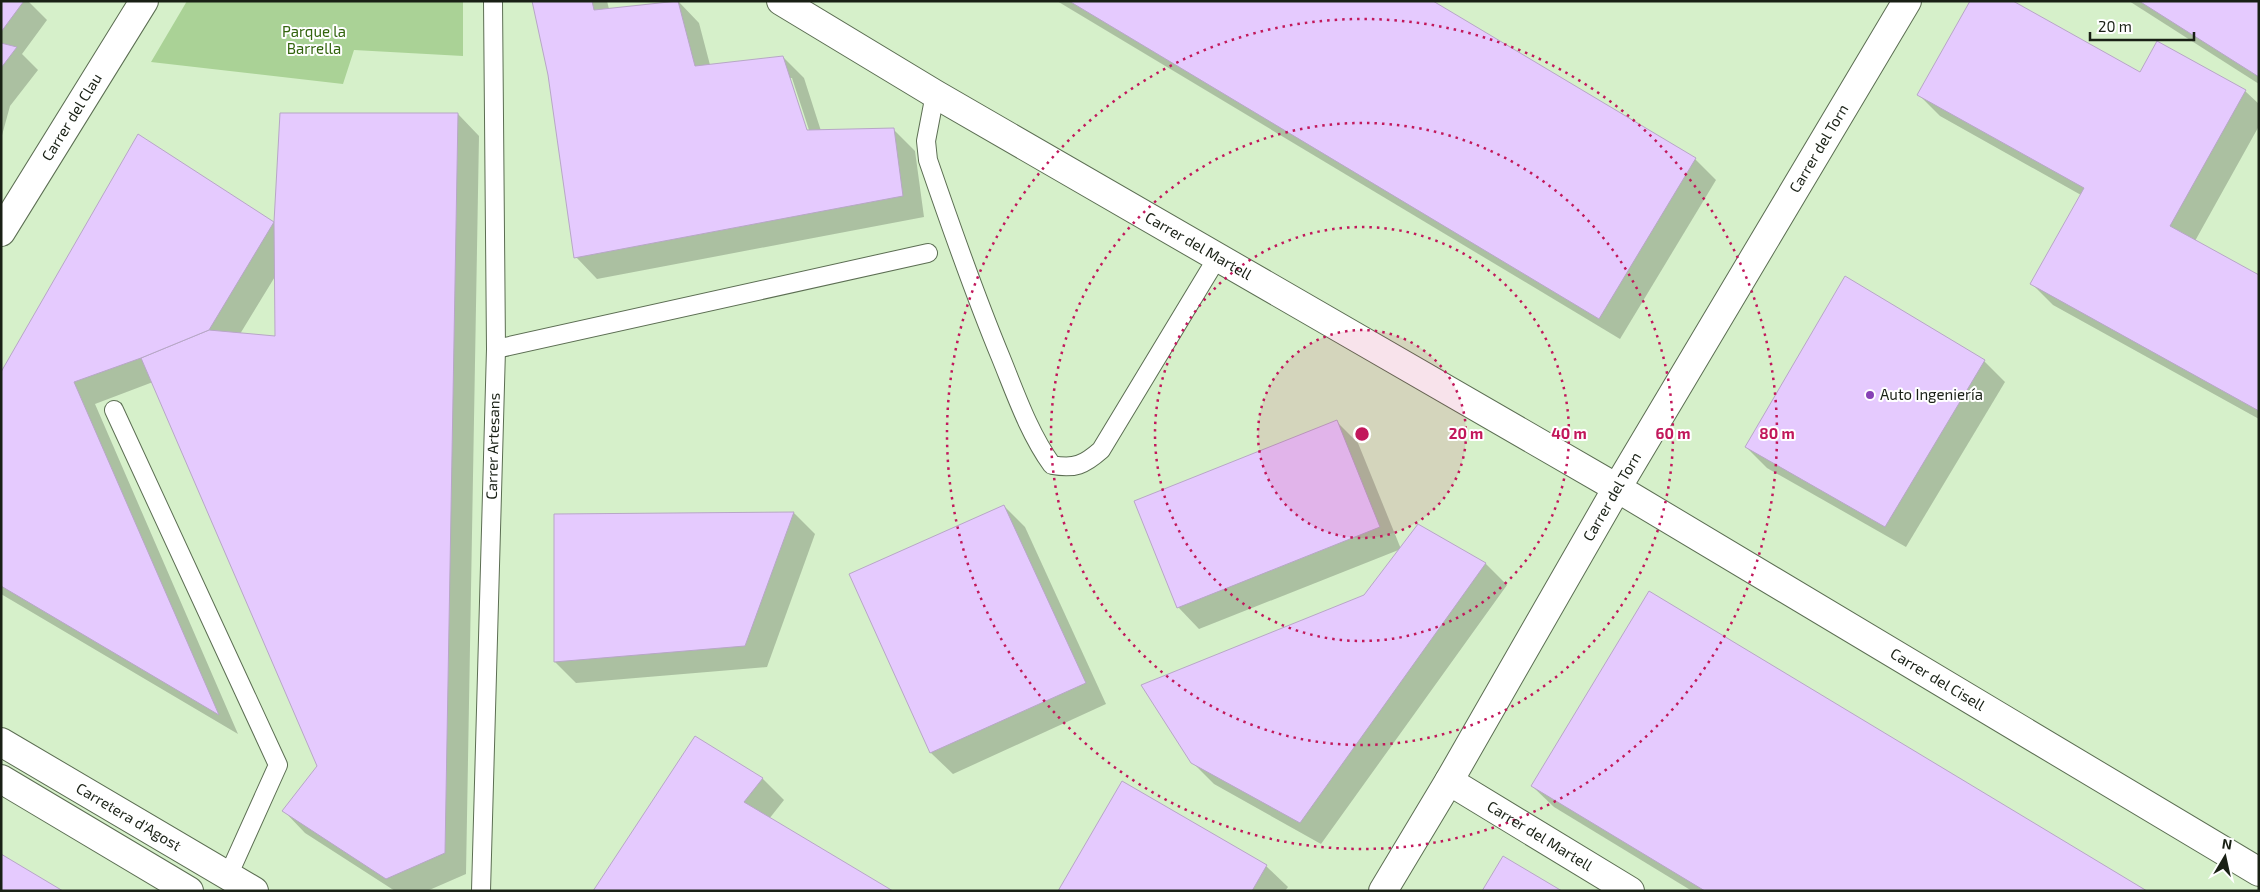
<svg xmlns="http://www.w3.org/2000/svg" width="2260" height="892" font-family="'Exo 2',sans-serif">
	<rect width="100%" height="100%" fill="#e6fbdb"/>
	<!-- built -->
	<rect fill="#d6f0ca" x="1" y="1" width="2258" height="890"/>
	<!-- green -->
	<path fill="#aad296" d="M187 1H463V56L354 50 343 84 151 62Z"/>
	<!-- shadow -->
	<g fill="#0003" fill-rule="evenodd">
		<path d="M1 1H28L47 20 22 54 38 70 10 106 1 139Z"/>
		<path d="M533 1H607L609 9 678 1 699 23 710 65 783 57 804 78 821 131 893 129 915 151 924 217 597 279 576 257 549 75ZM789 78H792L811 136H808Z"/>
		<path d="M1057 1H1431L1695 159 1716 180 1620 339Z"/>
		<path d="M2129 1H2259V84Z"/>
		<path d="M2141 74 2245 91 2259 104V126L2195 241 2259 276V419L2053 305 2032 284 2081 195 1940 116 1919 95Z"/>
		<path d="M458 114 479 136 466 874 427 891H395L305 833 284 811 318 766 153 382 95 404 238 734 1 594V374L138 136 275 224ZM276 275V337L240 334Z"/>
		<path d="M1984 361 2005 382 1906 547 1767 468 1746 447Z"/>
		<path d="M1337 422 1358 443 1401 549 1199 629 1178 607Z"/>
		<path d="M1004 506 1025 527 1106 704 953 774 931 753 851 575Z"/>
		<path d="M794 513 815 534 767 667 576 683 555 662V515Z"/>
		<path d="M1418 526 1486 564 1507 585 1321 844 1214 784 1192 762 1364 596Z"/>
		<path d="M696 738 763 779 784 800 769 819 595 891Z"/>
		<path d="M1532 786 2144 891H1692L1554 807Z"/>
		<path d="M1266 866 1288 887 1285 891H1059Z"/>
	</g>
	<!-- building -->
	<g fill="#e5cafe" stroke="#b7a7c6">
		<path d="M1 1H24L1 32Z"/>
		<path d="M532 1H592L594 10 678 1 695 66 783 56 807 130 894 128 903 196 574 258 548 75Z"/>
		<path d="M1069 1H1433L1696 158 1599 319Z"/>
		<path d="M1970 1H2013L2140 72 2157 41 2246 90 2170 226 2259 275V411L2030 284 2084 188 1917 95Z"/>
		<path d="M2139 1H2259V77Z"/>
		<path d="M1 43 17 47 1 68Z"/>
		<path d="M280 113H458L445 853 386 879 282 811 317 766 141 358 209 330 275 336 274 222Z"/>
		<path d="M138 134 274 222 209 330 141 358 74 382 219 715 1 586V372Z"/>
		<path d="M1845 276 1985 360 1885 527 1745 447Z"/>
		<path d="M1337 420 1380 527 1177 608 1134 501Z"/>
		<path d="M1004 505 1086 683 930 753 849 574Z"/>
		<path d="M794 512 745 646 554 662V514Z"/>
		<path d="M1418 524 1486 563 1300 823 1191 763 1141 685 1364 595Z"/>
		<path d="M1649 591 2147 891H1705L1531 786Z"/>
		<path d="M695 736 763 778 744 802 893 891H593Z"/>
		<path d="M1122 781 1267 865 1252 891H1058Z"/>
		<path d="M1 854 63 891H1Z"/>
		<path d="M1503 856 1562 891H1482Z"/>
	</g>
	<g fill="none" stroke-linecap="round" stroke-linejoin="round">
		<defs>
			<g id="service">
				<path d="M935 94 926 141 928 160C951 227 974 293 1001 358 1016 395 1029 433 1052 465 1075 469 1084 465 1101 450L1217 258"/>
				<path d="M496 349 928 253"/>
				<path d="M114 410 278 765 228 876"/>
				<path id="s1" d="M481 891 496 349 493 1"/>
			</g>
			<g id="minor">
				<path id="s2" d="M781 1 935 94 1617 488 2259 872"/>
				<path id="s3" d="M1 232 144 1"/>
				<path id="s4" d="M1449 781 1630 891"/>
				<path id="s5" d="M1383 891 1449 781 1617 488 1907 1"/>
			</g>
			<g id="secondary">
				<path id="s6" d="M1 742 254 891"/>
				<path d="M1 779 189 891"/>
			</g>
		</defs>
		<!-- service casing -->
		<use href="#service" stroke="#5c6e53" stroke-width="20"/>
		<!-- minor casing -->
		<use href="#minor" stroke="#5c6e53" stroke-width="30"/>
		<!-- secondary casing -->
		<use href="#secondary" stroke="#5c6e53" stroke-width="30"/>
		<!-- service -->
		<use href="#service" stroke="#fff" stroke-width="18"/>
		<!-- minor -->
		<use href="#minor" stroke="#fff" stroke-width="28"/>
		<!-- secondary -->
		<use href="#secondary" stroke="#fff" stroke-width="28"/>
	</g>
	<!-- distance rings -->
	<circle cx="1362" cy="434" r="104" fill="#c2185b" fill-opacity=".12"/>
	<g fill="none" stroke="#c2185b" stroke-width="2.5" stroke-dasharray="2.5 5">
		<circle cx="1362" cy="434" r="104"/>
		<circle cx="1362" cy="434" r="207"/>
		<circle cx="1362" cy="434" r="311"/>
		<circle cx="1362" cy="434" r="415"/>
	</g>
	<!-- markers -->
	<circle fill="#8641b5" stroke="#fff" stroke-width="2" cx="1870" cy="395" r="5"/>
	<g text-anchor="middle" stroke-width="4" stroke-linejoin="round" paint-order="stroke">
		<!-- park labels -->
		<g font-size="15" fill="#33640e" stroke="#fff">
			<text x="314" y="37">Parque la<tspan x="314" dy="17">Barrella</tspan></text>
		</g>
		<!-- street labels -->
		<g font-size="15" fill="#192015" stroke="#fff">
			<text dy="5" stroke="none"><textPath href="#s3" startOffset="135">Carrer del Clau</textPath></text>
			<text dy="5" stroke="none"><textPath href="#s5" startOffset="861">Carrer del Torn</textPath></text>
			<text dy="5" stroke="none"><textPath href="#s2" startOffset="484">Carrer del Martell</textPath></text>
			<text dy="5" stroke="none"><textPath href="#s1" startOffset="445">Carrer Artesans</textPath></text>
			<text dy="5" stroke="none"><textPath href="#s5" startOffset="456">Carrer del Torn</textPath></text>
			<text dy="5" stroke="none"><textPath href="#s2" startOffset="1341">Carrer del Cisell</textPath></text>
			<text dy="5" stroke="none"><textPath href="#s6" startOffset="148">Carretera d'Agost</textPath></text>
			<text dy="5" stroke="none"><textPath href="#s4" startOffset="106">Carrer del Martell</textPath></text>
		</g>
		<!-- poi labels -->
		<g font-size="15" fill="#192015" stroke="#fff" text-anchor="start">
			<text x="1880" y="400">Auto Ingeniería</text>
		</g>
	</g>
	<circle cx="1362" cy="434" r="8" fill="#c2185b" stroke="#fff" stroke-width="2.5"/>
	<g font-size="15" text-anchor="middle" font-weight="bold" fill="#c2185b" stroke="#fff" stroke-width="4" stroke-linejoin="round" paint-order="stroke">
		<text x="1466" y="439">20 m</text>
		<text x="1569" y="439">40 m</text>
		<text x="1673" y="439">60 m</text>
		<text x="1777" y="439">80 m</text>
	</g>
	<!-- border -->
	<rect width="2260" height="892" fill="none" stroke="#192015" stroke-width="5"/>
	<!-- north arrow -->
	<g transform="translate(2225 857) rotate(9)" stroke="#ffffff" stroke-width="4" paint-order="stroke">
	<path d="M0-4L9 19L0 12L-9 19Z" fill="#192015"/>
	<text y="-8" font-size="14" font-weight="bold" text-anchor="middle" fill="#192015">N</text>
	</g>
	<!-- scale -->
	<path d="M2090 32v8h104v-8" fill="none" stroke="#192015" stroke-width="2.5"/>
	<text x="2098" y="32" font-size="15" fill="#192015" stroke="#ffffff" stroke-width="4" paint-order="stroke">20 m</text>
</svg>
